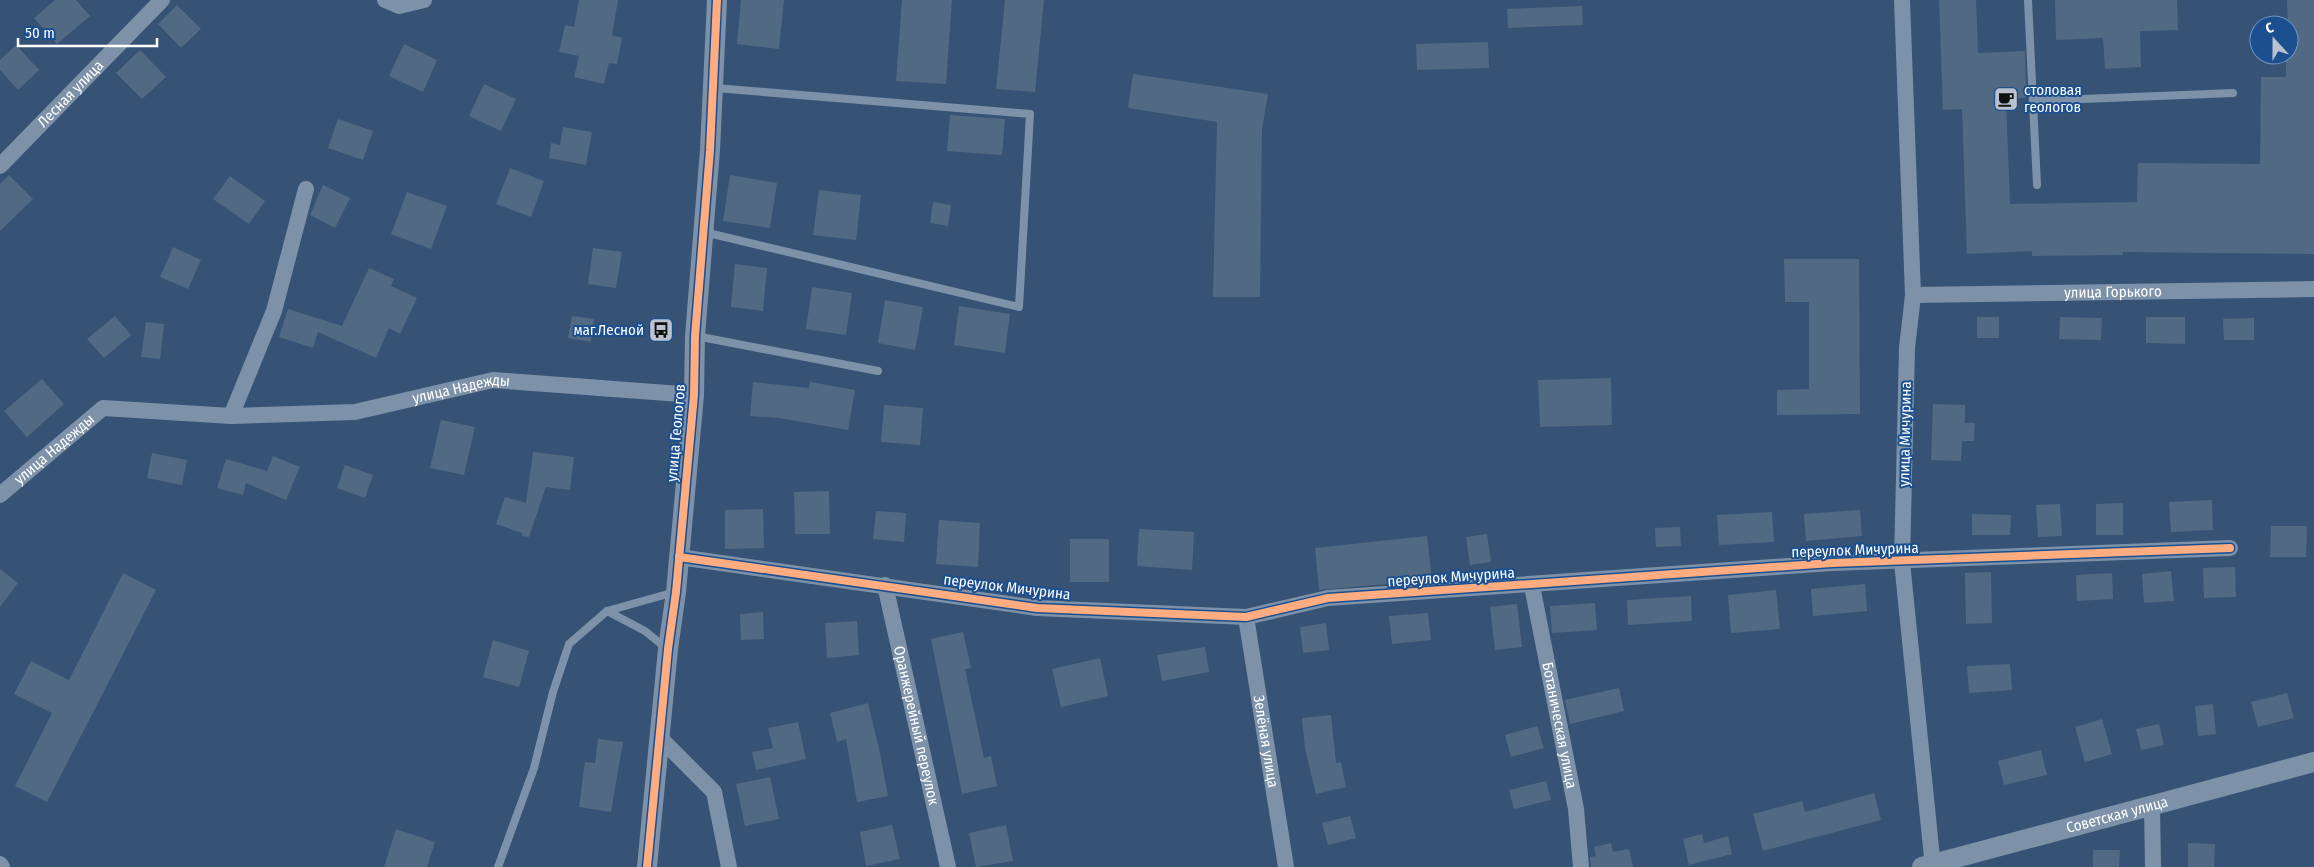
<svg xmlns="http://www.w3.org/2000/svg" width="2314" height="867" font-family="'Fira Sans Condensed',sans-serif">
	<rect width="100%" height="100%" fill="#365274"/>
	<!-- building -->
	<g fill="#526984">
		<path d="M55 0H76L90 16 57 44 34 18Z"/>
		<path d="M579 0H618L612 35 622 38 617 64 609 63 604 84 574 77 579 56 559 52 565 25 574 27Z"/>
		<path d="M741 0H784L779 49 737 44Z"/>
		<path d="M902 0H952L946 84 896 81Z"/>
		<path d="M1005 0H1044L1035 92 996 89Z"/>
		<path d="M1939 0H1976L1978 53 2025 51 2026 98 2006 99 2010 204 2137 202 2138 163 2260 164 2261 77H2286V55H2289L2287 0H2314V254L2123 252V255L2032 256V251L1967 254 1962 109 1943 110Z"/>
		<path d="M2055 0H2177L2178 30 2140 31 2141 67 2105 69 2103 38 2056 40Z"/>
		<path d="M177 5 201 29 181 48 158 24Z"/>
		<path d="M1582 6 1583 25 1508 28 1507 9Z"/>
		<path d="M1488 42 1489 68 1417 70 1416 44Z"/>
		<path d="M404 44 437 60 423 92 389 76Z"/>
		<path d="M16 45 39 70 18 90 0 70V60Z"/>
		<path d="M140 50 166 77 142 99 116 73Z"/>
		<path d="M1133 74 1268 94 1262 129 1260 297H1213L1217 122 1128 108Z"/>
		<path d="M484 84 516 99 501 131 469 116Z"/>
		<path d="M950 115 1005 119 1002 155 947 151Z"/>
		<path d="M338 119 373 131 363 160 328 148Z"/>
		<path d="M563 127 592 132 586 165 549 158 551 143 560 145Z"/>
		<path d="M510 168 544 181 531 217 496 204Z"/>
		<path d="M9 175 33 199 0 231V184Z"/>
		<path d="M730 175 777 183 770 228 723 221Z"/>
		<path d="M230 176 265 201 249 224 213 199Z"/>
		<path d="M323 185 350 198 335 228 310 215Z"/>
		<path d="M819 190 861 195 856 240 813 235Z"/>
		<path d="M407 192 447 206 431 249 391 234Z"/>
		<path d="M933 202 951 205 948 226 930 223Z"/>
		<path d="M173 247 201 260 188 289 160 277Z"/>
		<path d="M593 248 622 252 616 288 588 284Z"/>
		<path d="M1784 259H1859L1860 414 1777 415V390L1809 389V302H1785Z"/>
		<path d="M735 264 767 268 763 311 731 307Z"/>
		<path d="M369 268 394 279 391 286 417 298 400 334 389 328 376 358 318 332 313 348 279 337 288 309 342 326Z"/>
		<path d="M812 287 852 293 846 335 806 329Z"/>
		<path d="M885 300 923 307 915 350 878 343Z"/>
		<path d="M959 306 1010 314 1005 353 954 345Z"/>
		<path d="M115 316 131 335 104 358 87 339Z"/>
		<path d="M572 316 594 319 591 342 568 338Z"/>
		<rect x="1977" y="317" width="22" height="21"/>
		<path d="M2060 317 2102 318 2101 340 2059 339Z"/>
		<path d="M2146 317H2185V344L2146 343Z"/>
		<path d="M2254 318V340H2224L2223 319Z"/>
		<path d="M146 322 164 324 160 359 141 357Z"/>
		<path d="M1611 378 1612 425 1540 427 1538 380Z"/>
		<path d="M42 379 64 404 27 437 4 411Z"/>
		<path d="M753 382 809 388 810 382 855 390 848 430 779 418 750 416Z"/>
		<path d="M1933 404 1965 405V423H1975L1974 441H1962L1961 461 1931 460Z"/>
		<path d="M884 405 923 408 920 445 881 442Z"/>
		<path d="M441 420 475 427 464 475 430 468Z"/>
		<path d="M533 452 574 457 570 490 546 487 529 537 522 536V533L496 524 505 497 526 503Z"/>
		<path d="M152 453 187 460 182 485 147 478Z"/>
		<path d="M273 456 300 467 286 500 246 483 243 495 217 488 226 459 267 471Z"/>
		<path d="M345 465 373 475 365 498 337 488Z"/>
		<path d="M829 491 830 534H795L794 492Z"/>
		<path d="M2212 500 2213 530 2171 532 2169 502Z"/>
		<path d="M2123 503V535H2096V504Z"/>
		<path d="M2060 504 2062 536 2038 537 2036 505Z"/>
		<path d="M763 509 764 548 725 549V510Z"/>
		<path d="M1860 510 1862 536 1806 541 1804 514Z"/>
		<path d="M876 511 906 513 904 542 873 539Z"/>
		<path d="M1772 512 1774 542 1719 545 1717 515Z"/>
		<path d="M1972 514 2011 515 2010 535H1972Z"/>
		<path d="M939 520 980 523 978 567 936 564Z"/>
		<path d="M2271 526H2307L2306 557H2270Z"/>
		<path d="M1680 527 1681 546 1656 547 1655 528Z"/>
		<path d="M1139 529 1194 532 1192 570 1137 566Z"/>
		<path d="M1487 534 1491 562 1470 565 1466 537Z"/>
		<path d="M1427 536 1432 580 1319 590 1315 548Z"/>
		<rect x="1070" y="539" width="39" height="43"/>
		<path d="M2235 567 2236 597 2204 598 2203 568Z"/>
		<path d="M0 569 18 583 0 607Z"/>
		<path d="M2171 571 2174 601 2144 603 2142 574Z"/>
		<path d="M1991 572 1992 623 1966 624 1965 573Z"/>
		<path d="M123 573 156 590 47 802 15 786 52 713 14 694 31 661 69 680Z"/>
		<path d="M2112 573 2113 599 2077 601 2076 575Z"/>
		<path d="M1865 584 1867 611 1813 616 1811 589Z"/>
		<path d="M1776 590 1780 629 1731 633 1728 595Z"/>
		<path d="M1691 596 1692 621 1628 625 1627 600Z"/>
		<path d="M1595 603 1597 630 1552 633 1550 606Z"/>
		<path d="M1517 604 1522 647 1495 650 1490 607Z"/>
		<path d="M763 612 764 639 741 640 740 614Z"/>
		<path d="M1428 613 1431 640 1392 644 1389 616Z"/>
		<path d="M857 621 859 655 827 658 825 623Z"/>
		<path d="M1326 623 1329 650 1303 653 1300 627Z"/>
		<path d="M963 632 971 668 965 669 984 758 991 756 997 786 962 794 931 639Z"/>
		<path d="M493 640 529 651 519 687 483 677Z"/>
		<path d="M1205 647 1209 672 1162 681 1157 655Z"/>
		<path d="M1100 658 1108 696 1061 707 1052 669Z"/>
		<path d="M2010 664 2012 690 1969 693 1967 666Z"/>
		<path d="M1619 688 1624 711 1570 724 1565 700Z"/>
		<path d="M2287 693 2294 718 2258 727 2251 702Z"/>
		<path d="M868 703 880 753 888 796 857 802 846 739 837 742 830 713Z"/>
		<path d="M2213 704 2216 734 2198 736 2195 706Z"/>
		<path d="M1331 715 1336 763 1341 762 1346 787 1316 794 1305 749 1302 718Z"/>
		<path d="M2102 719 2112 754 2085 762 2075 727Z"/>
		<path d="M798 722 806 759 756 770 752 752 773 748 768 728Z"/>
		<path d="M2159 724 2164 745 2141 750 2136 729Z"/>
		<path d="M1537 726 1544 748 1511 757 1505 735Z"/>
		<path d="M598 739 623 742 611 812 579 807 585 762 595 763Z"/>
		<path d="M2041 750 2047 775 2004 785 1998 761Z"/>
		<path d="M770 777 779 819 745 826 736 784Z"/>
		<path d="M1546 781 1551 800 1514 809 1509 790Z"/>
		<path d="M1874 793 1881 820 1763 851 1753 814 1802 801 1805 812Z"/>
		<path d="M1350 816 1356 838 1328 845 1322 823Z"/>
		<path d="M892 825 900 859 866 866 860 832Z"/>
		<path d="M1006 825 1013 861 976 867 969 833Z"/>
		<path d="M396 829 435 842 427 867H384Z"/>
		<path d="M1702 834 1704 843 1728 836 1732 854 1689 865 1683 839Z"/>
		<path d="M1611 843 1613 852 1629 849 1633 867H1591L1590 857 1596 856 1594 847Z"/>
		<path d="M2188 843 2215 844 2214 867H2188Z"/>
		<path d="M2093 850H2120L2119 867H2093Z"/>
	</g>
	<g fill="none" stroke-linecap="round" stroke-linejoin="round">
		<!-- service -->
		<g stroke="#7d92a8" stroke-width="8">
			<path d="M2028 0 2037 185"/>
			<path d="M2033 101 2233 93"/>
			<path d="M704 232 1019 307 1030 114 715 88"/>
			<path d="M696 336 878 371"/>
			<path d="M607 611 645 631 666 648"/>
			<path d="M498 867 534 768 553 692 569 644 607 611 675 592"/>
		</g>
		<!-- minor -->
		<g stroke="#7d92a8" stroke-width="16">
			<path d="M385 0 399 6 424 0"/>
			<path d="M1902 0 1913 295 1907 348 1902 562 1933 867"/>
			<path id="s1" d="M0 166 162 0"/>
			<path id="s2" d="M1913 295 2314 289"/>
			<path d="M231 416 274 311 306 189"/>
			<path id="s3" d="M0 495 103 408 231 416 355 412 493 380 694 395"/>
			<path d="M679 557 1037 608 1246 617 1328 598 1832 563 2230 548"/>
			<path id="s4" d="M885 585 948 867"/>
			<path id="s5" d="M1532 586 1576 809 1581 867"/>
			<path id="s6" d="M1246 617 1286 867"/>
			<path d="M659 737 714 792 729 867"/>
			<path d="M2152 806 2153 867"/>
			<path d="M0 864 2 867"/>
		</g>
		<!-- tertiary -->
		<g stroke="#7d92a8" stroke-width="20">
			<path d="M647 867 668 649 676 592 694 395 695 336 710 150 717 0"/>
			<path id="s7" d="M1922 867 2314 762"/>
		</g>
		<defs>
			<g id="cycleway">
				<path d="M679 557 1037 608 1246 617 1328 598 1832 563 2230 548"/>
				<path d="M647 867 668 649 676 592 694 395 695 336 710 150 717 0"/>
			</g>
		</defs>
		<!-- cycleway casing -->
		<use href="#cycleway" stroke="#1b4f8f" stroke-width="11"/>
		<!-- cycleway -->
		<use href="#cycleway" stroke="#ffac80" stroke-width="8"/>
	</g>
	<!-- icons -->
	<defs>
		<symbol id="cafe-square" viewBox="-11 -11 22 22"><rect x="-9" y="-9" width="18" height="18" rx="4" fill="#b9c2ce" stroke="#1b4f8f"/><path d="M-5.5-4.5H6V0H3Q3 3.5 0 3.5H-2.5Q-5.5 3.5-5.5 0ZM3-3.2v2h1.7v-2ZM-6 4.5H4V6H-6Z" fill="#111"/></symbol>
		<symbol id="bus-square" viewBox="-11 -11 22 22"><rect x="-9" y="-9" width="18" height="18" rx="4" fill="#b9c2ce" stroke="#1b4f8f"/><path d="M-5-6H5V4H4V6H2V4H-2V6H-4V4H-5ZM-3.5-4V0h7V-4ZM-3.5 1.2v1.5H-2V1.2ZM2 1.2v1.5H3.5V1.2Z" fill="#111"/></symbol>
	</defs>
	<g fill-rule="evenodd">
		<use href="#cafe-square" x="1992" y="85" width="28" height="28"/>
		<use href="#bus-square" x="647" y="316" width="28" height="28"/>
	</g>
	<g text-anchor="middle" stroke-width="4" stroke-linejoin="round" paint-order="stroke">
		<!-- poi labels -->
		<g font-size="15" fill="#fff" stroke="#1b4f8f" text-anchor="start">
			<text x="2024" y="95">столовая<tspan x="2024" dy="17">геологов</tspan></text>
			<text x="644" y="335" text-anchor="end">маг.Лесной</text>
		</g>
		<!-- street labels -->
		<g font-size="15" fill="#fff" stroke="#1b4f8f">
			<text dy="5" stroke="none"><textPath href="#s1" startOffset="101">Лесная улица</textPath></text>
			<text dy="5" stroke="none"><textPath href="#s2" startOffset="200">улица Горького</textPath></text>
			<text dy="5" stroke="none"><textPath href="#s3" startOffset="496">улица Надежды</textPath></text>
			<text transform="translate(676 433) rotate(-85)" y="5">улица Геологов</text>
			<text transform="translate(1905 434) rotate(-89)" y="5">улица Мичурина</text>
			<text dy="5" stroke="none"><textPath href="#s3" startOffset="71">улица Надежды</textPath></text>
			<text transform="translate(1855 550) rotate(-2)" y="5">переулок Мичурина</text>
			<text transform="translate(1451 577) rotate(-4)" y="5">переулок Мичурина</text>
			<text transform="translate(1007 587) rotate(7)" y="5">переулок Мичурина</text>
			<text dy="5" stroke="none"><textPath href="#s4" startOffset="144">Оранжерейный переулок</textPath></text>
			<text dy="5" stroke="none"><textPath href="#s5" startOffset="142">Ботаническая улица</textPath></text>
			<text dy="5" stroke="none"><textPath href="#s6" startOffset="126">Зелёная улица</textPath></text>
			<text dy="5" stroke="none"><textPath href="#s7" startOffset="202">Советская улица</textPath></text>
		</g>
	</g>
	<!-- north arrow -->
	<g transform="translate(2274 40) rotate(339)"><circle r="24" fill="#1b4f8f" stroke="#7695bc"/>
	<path d="M0-4L9 19L0 12L-9 19Z" fill="#b9c2ce"/>
	<text y="-8" font-size="14" font-weight="bold" text-anchor="middle" fill="#ffffff">С</text>
	</g>
	<!-- scale -->
	<path d="M18 38v8h139v-8" fill="none" stroke="#ffffff" stroke-width="2.5"/>
	<text x="25" y="38" font-size="15" fill="#ffffff" stroke="#1b4f8f" stroke-width="4" paint-order="stroke">50 m</text>
</svg>
